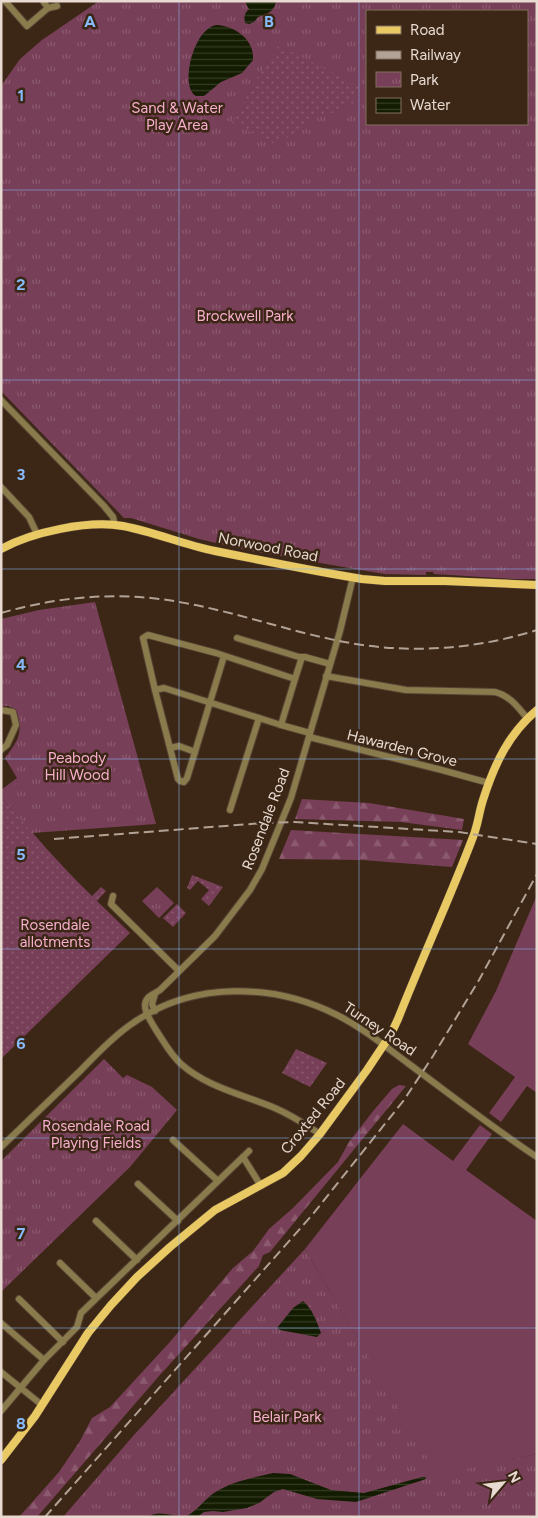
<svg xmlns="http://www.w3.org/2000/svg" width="538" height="1518" font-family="Figtree,sans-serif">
	<defs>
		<pattern id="forest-firs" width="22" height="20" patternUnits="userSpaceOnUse" patternTransform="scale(1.25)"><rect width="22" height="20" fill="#783f58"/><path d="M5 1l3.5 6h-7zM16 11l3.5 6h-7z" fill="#8b5a6f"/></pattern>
		<pattern id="park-tufts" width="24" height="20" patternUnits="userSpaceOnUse" patternTransform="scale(1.25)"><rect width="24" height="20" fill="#783f58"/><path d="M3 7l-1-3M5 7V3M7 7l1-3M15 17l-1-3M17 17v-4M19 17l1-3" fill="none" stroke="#8b5a6f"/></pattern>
		<pattern id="garden-dots" width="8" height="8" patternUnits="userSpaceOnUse" patternTransform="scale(1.25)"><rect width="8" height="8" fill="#783f58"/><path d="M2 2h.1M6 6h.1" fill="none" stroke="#8b5a6f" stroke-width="1.8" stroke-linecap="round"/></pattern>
		<pattern id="water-rules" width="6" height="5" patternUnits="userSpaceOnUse" patternTransform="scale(1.25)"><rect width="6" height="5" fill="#131c00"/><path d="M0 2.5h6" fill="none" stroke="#353c24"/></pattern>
	</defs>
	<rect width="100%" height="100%" fill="#3c2716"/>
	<!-- grass -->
	<g fill="#783f58">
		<path d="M537 895V1093L527 1086 501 1122 489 1113 515 1077 468 1044 496 991Z"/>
		<path d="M403 1124 453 1161 480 1125 492 1134 466 1170 537 1221V1454L438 1476 305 1249Z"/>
	</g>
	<!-- forest -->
	<g fill="url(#forest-firs)">
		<path d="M302 799 369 803 464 819 462 830 401 822 295 819Z"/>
		<path d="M291 830 463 840 452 867 362 860 279 859Z"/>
		<path d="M399 1085 406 1086 270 1252 263 1255 259 1266 159 1376 37 1517H19L59 1472 80 1441 92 1418 110 1407 169 1343 233 1268 253 1251 269 1229 293 1208 338 1162 349 1142 374 1110 392 1089Z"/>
	</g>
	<!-- park -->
	<g fill="url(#park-tufts)" fill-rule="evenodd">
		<path d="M99 1H537V579H514L434 574 433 572H426V575L384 574 251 551 199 539 131 518H124L1 391V86L20 59 42 40ZM367 11H527V124H367Z"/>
		<path d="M95 602 156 824 32 833 1 797V790L17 778 5 758C18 740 23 735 17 712L9 706H1V619L39 610Z"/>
		<path d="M157 887 174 903 159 918 142 901Z"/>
		<path d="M104 1059 123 1078 127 1075 152 1087 177 1110 130 1167 1 1292V1161Z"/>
		<path d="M305 1249 438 1475 537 1454V1517H63L134 1435Z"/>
	</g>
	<!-- garden -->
	<g fill="url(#garden-dots)">
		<path d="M279 45 359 87 352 105 322 117 312 116C310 127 285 141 273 143L232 123 256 80Z"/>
		<path d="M1 797C31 831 60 865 92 896L101 887 106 891 97 901 130 933 1 1059Z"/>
		<path d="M192 875 223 887 209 906 201 899 209 890 198 881 190 890 187 888Z"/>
		<path d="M177 904 186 913 173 927 163 918Z"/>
		<path d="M296 1049 327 1063 310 1087 282 1073Z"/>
	</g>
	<!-- water -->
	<g fill="url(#water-rules)">
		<path d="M246 1H276C275 11 267 14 258 17L254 22 249 24 245 23C244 16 244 14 249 9L246 4Z"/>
		<path d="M217 25C235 26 255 40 253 60L242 73 221 82 204 96H196C179 86 194 27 217 25Z"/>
		<path d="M303 1301C312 1308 317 1322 321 1333L317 1337 280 1330 277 1328 293 1308Z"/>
		<path d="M273 1473 290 1474 331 1490 364 1493 422 1477H426V1479L356 1502 317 1499 283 1489 274 1492 259 1503 247 1508 223 1512 213 1511 204 1512 197 1517H148C160 1509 173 1518 186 1516 195 1513 205 1499 214 1493 232 1481 252 1478 273 1473Z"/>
	</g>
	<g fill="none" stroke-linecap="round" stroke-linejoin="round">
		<defs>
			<g id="minor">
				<path d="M5 1 27 26 48 8"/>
				<path d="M43 1 48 8 57 6"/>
				<path d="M1 400 104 506 113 517 115 525"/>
				<path d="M1 487 29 517 37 534"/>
				<path d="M237 638 299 657H305L330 664"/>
				<path d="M326 676 406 690 495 692C510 696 517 706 527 718"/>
				<path d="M295 679 281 725 164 688 155 690 143 638 148 635 216 653 295 679 302 657"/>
				<path d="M155 690 178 779 180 781 184 782 187 778 195 752 179 746 170 748"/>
				<path d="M1 710 13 712 16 725 7 745 1 750"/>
				<path d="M281 725 310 733"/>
				<path d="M309 737 438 769 489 783"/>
				<path d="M195 752 224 656"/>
				<path d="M230 810 259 718"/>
				<path d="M113 896 111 904 179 971"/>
				<path d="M155 994 152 1004 155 1011"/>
				<path d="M320 1134C306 1125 293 1116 277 1109 245 1095 208 1088 181 1064 170 1054 164 1042 156 1030 151 1021 138 1005 150 996 153 994 157 992 160 990L215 936 250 890 262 869 291 798 340 631 353 577"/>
				<path d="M173 1140 218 1181"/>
				<path d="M1 1147C27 1122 53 1097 80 1071 96 1055 113 1036 133 1023 193 981 274 983 337 1015 363 1028 386 1047 409 1064 451 1095 493 1128 537 1157"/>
				<path d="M243 1157 249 1151"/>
				<path d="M138 1184 178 1221"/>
				<path d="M96 1221 137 1260"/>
				<path d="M60 1263 96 1298"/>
				<path d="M19 1299 63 1342"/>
				<path d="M1 1323 44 1360"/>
				<path d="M1 1372 42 1405"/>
				<path d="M1 1411 44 1360 77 1327 81 1313 243 1157 261 1186"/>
			</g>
			<g id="major">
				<path d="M1 549C32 532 88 520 123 526 155 532 184 545 215 551 264 561 313 571 362 579L385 581H445L537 585"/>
				<path d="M1 1460 35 1416 88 1333 111 1305 137 1277 170 1247 215 1210 283 1173 301 1156 320 1134 367 1070 391 1034 398 1019C422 958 450 898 473 837 478 825 479 812 483 800 494 765 509 733 537 710"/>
			</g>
		</defs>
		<!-- minor casing -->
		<use href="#minor" stroke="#584434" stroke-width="8"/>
		<!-- major casing -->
		<use href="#major" stroke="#584434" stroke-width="9"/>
		<!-- minor -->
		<use href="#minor" stroke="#8a7b4d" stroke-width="6"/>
		<!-- major -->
		<use href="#major" stroke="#e9c964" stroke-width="8"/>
		<!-- rail -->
		<g stroke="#b2a296" stroke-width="2" stroke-dasharray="10 5" stroke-linecap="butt">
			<path d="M1 613C50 599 100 593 151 598 219 605 283 631 350 643 412 654 477 649 537 630"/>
			<path d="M54 839 264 823 294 822 459 832 537 844"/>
			<path d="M45 1517 313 1214 404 1100 433 1056 479 980 537 874"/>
		</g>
	</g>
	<!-- grid -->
	<path fill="none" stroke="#87bbfb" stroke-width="1" stroke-opacity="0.55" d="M179 1V1517M359 1V1517M1 190H537M1 380H537M1 569H537M1 759H537M1 949H537M1 1138H537M1 1328H537"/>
	<g text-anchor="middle" stroke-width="5" stroke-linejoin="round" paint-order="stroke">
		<!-- park labels -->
		<g font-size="15" fill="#f8afcd" stroke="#3c2716">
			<text x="177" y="113">Sand &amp; Water<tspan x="177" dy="17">Play Area</tspan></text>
			<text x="245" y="321">Brockwell Park</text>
			<text x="77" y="763">Peabody<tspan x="77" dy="17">Hill Wood</tspan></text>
			<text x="55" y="930">Rosendale<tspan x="55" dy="17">allotments</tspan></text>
			<text x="96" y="1131">Rosendale Road<tspan x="96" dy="17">Playing Fields</tspan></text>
			<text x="287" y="1422">Belair Park</text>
		</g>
		<!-- street labels -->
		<g font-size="15" fill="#e8dad0" stroke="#3c2716">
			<text transform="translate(268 547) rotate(11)" y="5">Norwood Road</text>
			<text transform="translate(402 748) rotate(14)" y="5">Hawarden Grove</text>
			<text transform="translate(266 819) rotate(-69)" y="5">Rosendale Road</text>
			<text transform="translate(380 1029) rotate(34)" y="5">Turney Road</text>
			<text transform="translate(313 1116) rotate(-51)" y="5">Croxted Road</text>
		</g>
	</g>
	<g font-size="16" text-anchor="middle" font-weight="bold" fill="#87bbfb" stroke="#3c2716" stroke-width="5" stroke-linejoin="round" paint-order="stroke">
		<text x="90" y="27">A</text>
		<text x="269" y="27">B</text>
		<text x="21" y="101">1</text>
		<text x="21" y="290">2</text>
		<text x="21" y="480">3</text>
		<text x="21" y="670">4</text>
		<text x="21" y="860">5</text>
		<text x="21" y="1049">6</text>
		<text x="21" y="1239">7</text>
		<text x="21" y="1429">8</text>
	</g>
	<!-- border -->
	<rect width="538" height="1518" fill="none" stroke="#e8dad0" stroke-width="5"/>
	<!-- legend -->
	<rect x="366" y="10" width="162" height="115" fill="#3c2716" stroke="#816f60"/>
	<rect x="376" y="26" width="25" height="8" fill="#e9c964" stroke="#816f60"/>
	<text x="410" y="35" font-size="15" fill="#e8dad0">Road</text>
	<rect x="376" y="51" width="25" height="8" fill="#b2a296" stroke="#816f60"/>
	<text x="410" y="60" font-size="15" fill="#e8dad0">Railway</text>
	<rect x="376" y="72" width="25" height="15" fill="url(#park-tufts)" stroke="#816f60"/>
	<text x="410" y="85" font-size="15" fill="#e8dad0">Park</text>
	<rect x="376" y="98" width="25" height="15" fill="url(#water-rules)" stroke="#816f60"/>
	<text x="410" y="110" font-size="15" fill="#e8dad0">Water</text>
	<!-- north arrow -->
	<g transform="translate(503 1483) rotate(62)" stroke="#3c2716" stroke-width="4" paint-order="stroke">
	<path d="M0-4L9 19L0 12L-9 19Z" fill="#e8dad0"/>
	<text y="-8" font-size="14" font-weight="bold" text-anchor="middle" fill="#e8dad0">N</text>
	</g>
</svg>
